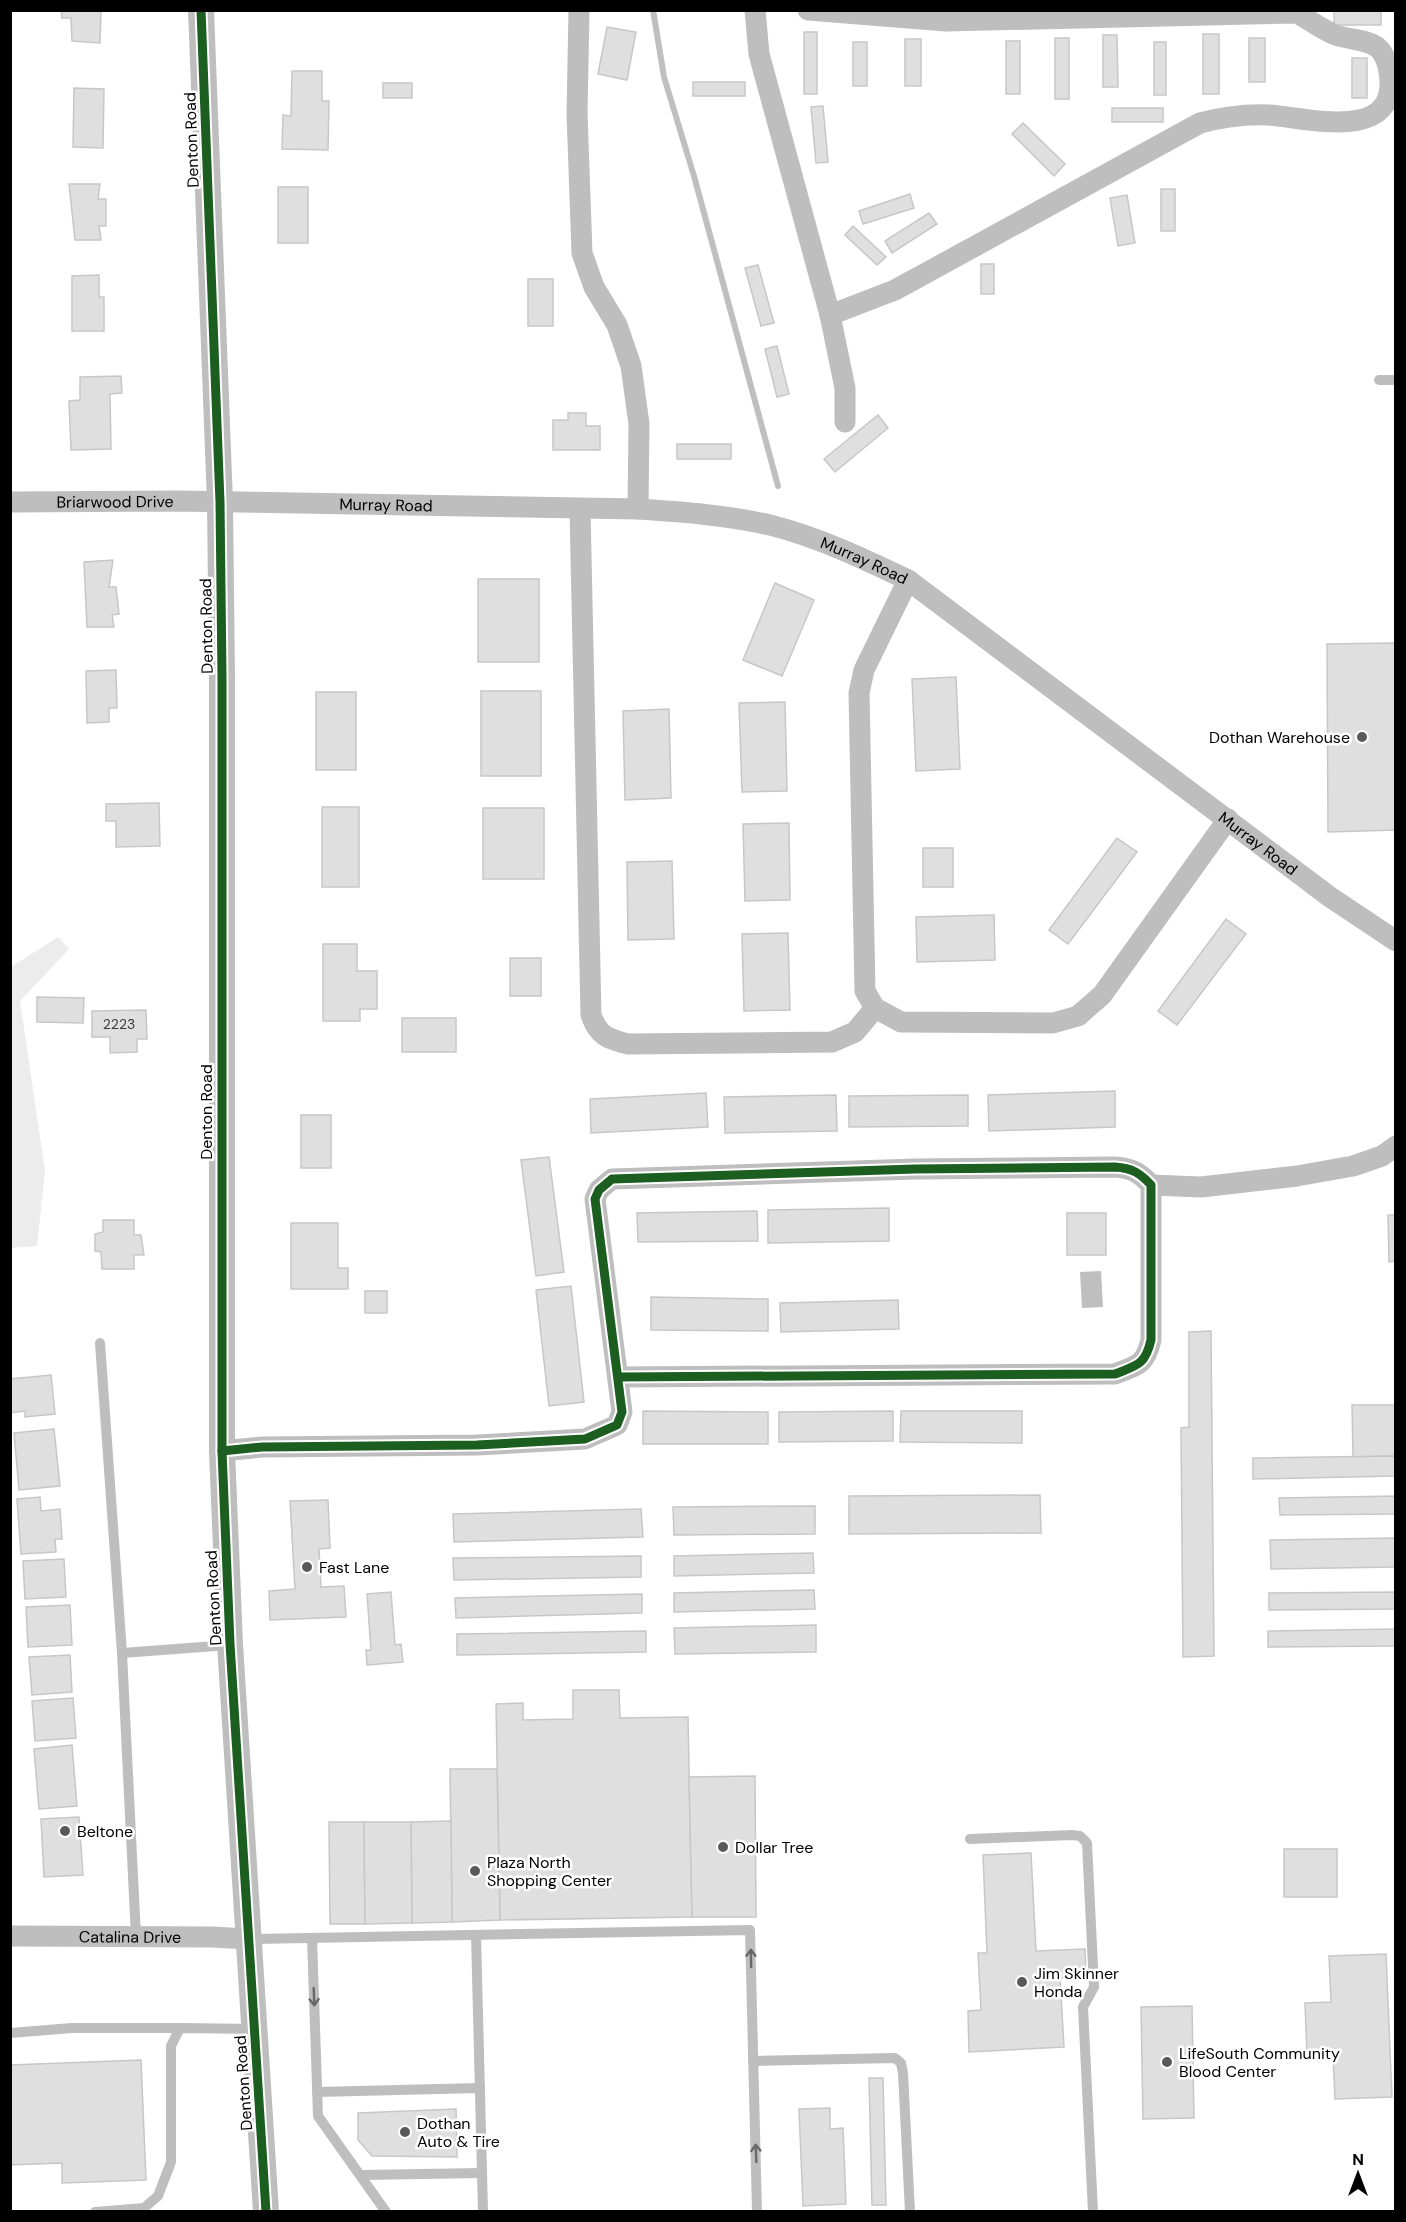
<svg xmlns="http://www.w3.org/2000/svg" width="1406" height="2222" font-family="'DM Sans',sans-serif">
	<rect width="100%" height="100%" fill="#fff"/>
	<!-- green -->
	<path fill="#ececec" d="M58 937 69 949 20 1001 45 1171 37 1246 11 1248V967Z"/>
	<!-- water -->
	<path fill="#bfbfbf" d="M1101 1271 1103 1307 1082 1308 1080 1272Z"/>
	<g fill="none" stroke-linecap="round" stroke-linejoin="round">
		<!-- stream -->
		<path stroke="#bfbfbf" stroke-width="6" d="M653 10 664 77 694 176 778 486"/>
	</g>
	<!-- building -->
	<g fill="#dfdfdf" stroke="#c7c7c7" stroke-width="1.5">
		<path d="M61 10H101L100 43 72 41 71 18H62Z"/>
		<rect x="1334" y="10" width="47" height="15"/>
		<path d="M607 27 636 32 627 80 598 74Z"/>
		<rect x="804" y="32" width="13" height="62"/>
		<rect x="1203" y="34" width="16" height="60"/>
		<path d="M1103 35H1117L1118 87H1103Z"/>
		<rect x="1055" y="38" width="14" height="61"/>
		<rect x="1249" y="38" width="16" height="44"/>
		<rect x="905" y="39" width="16" height="47"/>
		<rect x="1006" y="41" width="14" height="53"/>
		<rect x="853" y="42" width="14" height="44"/>
		<rect x="1154" y="42" width="12" height="53"/>
		<rect x="1352" y="58" width="15" height="40"/>
		<path d="M292 71H322V101H329L328 150 282 149 283 115 291 116Z"/>
		<rect x="693" y="82" width="52" height="14"/>
		<rect x="383" y="83" width="29" height="15"/>
		<path d="M74 88 104 89 103 148 73 147Z"/>
		<path d="M823 106 828 162 816 163 811 107Z"/>
		<rect x="1112" y="108" width="51" height="14"/>
		<path d="M1023 123 1065 164 1054 176 1012 134Z"/>
		<path d="M69 184H100L98 199H106V226H99L101 240H75Z"/>
		<rect x="278" y="187" width="30" height="56"/>
		<rect x="1161" y="189" width="14" height="42"/>
		<path d="M910 194 914 208 863 224 859 211Z"/>
		<path d="M1127 195 1135 243 1118 246 1110 198Z"/>
		<path d="M929 213 937 224 892 253 885 241Z"/>
		<path d="M853 226 886 257 877 265 845 235Z"/>
		<rect x="981" y="264" width="13" height="30"/>
		<path d="M758 265 774 323 761 326 745 268Z"/>
		<path d="M99 275V297H104V331H72V276Z"/>
		<rect x="528" y="279" width="25" height="47"/>
		<path d="M777 346 789 394 777 397 765 349Z"/>
		<path d="M121 376 122 393 110 394 111 449 71 450 69 401 80 400V377Z"/>
		<path d="M568 413H586V426H600V450H553V420H568Z"/>
		<path d="M878 415 888 428 835 472 824 459Z"/>
		<rect x="677" y="444" width="54" height="15"/>
		<path d="M113 560 109 587H116L119 614 112 615 114 627H87L84 562Z"/>
		<rect x="478" y="579" width="61" height="83"/>
		<path d="M775 583 814 600 782 676 743 660Z"/>
		<path d="M1396 643V830L1328 832 1327 644Z"/>
		<path d="M116 670 117 708H109V722L87 723 86 671Z"/>
		<path d="M956 677 960 769 916 771 912 679Z"/>
		<rect x="481" y="691" width="60" height="85"/>
		<rect x="316" y="692" width="40" height="78"/>
		<path d="M785 702 787 791 742 792 739 703Z"/>
		<path d="M669 709 671 798 625 800 623 711Z"/>
		<path d="M159 803 160 846 116 847V821H106V804Z"/>
		<rect x="322" y="807" width="37" height="80"/>
		<rect x="483" y="808" width="61" height="71"/>
		<path d="M789 823 790 900 745 901 743 824Z"/>
		<path d="M1117 838 1137 852 1068 944 1049 930Z"/>
		<rect x="923" y="848" width="30" height="39"/>
		<path d="M672 861 674 939 628 940 627 862Z"/>
		<path d="M994 915 995 960 917 962 916 917Z"/>
		<path d="M1226 919 1246 934 1177 1025 1158 1011Z"/>
		<path d="M788 933 790 1010 744 1011 742 934Z"/>
		<path d="M323 944H357V971H377V1009H360V1021H323Z"/>
		<rect x="510" y="958" width="31" height="38"/>
		<path d="M37 997 84 998 83 1023 37 1022Z"/>
		<path d="M146 1010 147 1039H137V1052L110 1053V1037H92V1011Z"/>
		<rect x="402" y="1018" width="54" height="34"/>
		<path d="M1115 1091V1127L989 1131 988 1095Z"/>
		<path d="M706 1093 708 1127 591 1133 590 1099Z"/>
		<path d="M836 1095 837 1131 725 1133 724 1097Z"/>
		<path d="M968 1095V1126L849 1127V1096Z"/>
		<rect x="301" y="1115" width="30" height="53"/>
		<path d="M549 1157 564 1272 536 1276 521 1160Z"/>
		<path d="M889 1208V1241L768 1243V1210Z"/>
		<path d="M757 1211 758 1241 638 1242 637 1213Z"/>
		<rect x="1067" y="1213" width="39" height="42"/>
		<path d="M1388 1215H1396V1261L1389 1262Z"/>
		<path d="M103 1220H134V1235H141L144 1255H134V1269H102L101 1252 95 1251V1234L103 1232Z"/>
		<path d="M291 1223H338V1268H348V1289H291Z"/>
		<path d="M571 1286 584 1402 549 1406 536 1290Z"/>
		<rect x="365" y="1291" width="22" height="22"/>
		<path d="M651 1297 768 1299V1331L651 1330Z"/>
		<path d="M898 1300 899 1329 781 1332 780 1303Z"/>
		<path d="M1211 1331 1214 1656 1183 1657 1181 1428 1189 1427V1332Z"/>
		<path d="M51 1375 55 1414 25 1417V1411L10 1413V1379Z"/>
		<path d="M1352 1405H1396V1456L1353 1457Z"/>
		<path d="M643 1411 768 1412V1444H643Z"/>
		<path d="M893 1411V1441L779 1442V1412Z"/>
		<path d="M901 1411H1022V1443L900 1442Z"/>
		<path d="M54 1429 60 1486 19 1490 14 1433Z"/>
		<path d="M1396 1456V1476L1253 1479V1458Z"/>
		<path d="M1040 1495 1041 1533 849 1534V1496Z"/>
		<path d="M1396 1496V1514L1280 1515 1279 1498Z"/>
		<path d="M40 1497 41 1511 60 1509 62 1539H55L56 1552 21 1554 17 1499Z"/>
		<path d="M328 1500 330 1548 319 1549 321 1587 344 1586 346 1617 270 1620 269 1591 295 1589 290 1501Z"/>
		<path d="M815 1506V1534L674 1535 673 1507Z"/>
		<path d="M641 1509 643 1537 454 1542 453 1514Z"/>
		<path d="M1396 1538V1567L1271 1569 1270 1540Z"/>
		<path d="M813 1553 814 1573 674 1576V1556Z"/>
		<path d="M641 1556V1577L454 1580 453 1558Z"/>
		<path d="M64 1559 66 1597 25 1599 23 1561Z"/>
		<path d="M814 1590 815 1609 674 1612V1593Z"/>
		<path d="M391 1592 395 1645 401 1644 403 1662 367 1665 366 1650H371L367 1594Z"/>
		<path d="M1396 1592V1609L1269 1610V1593Z"/>
		<path d="M642 1594V1613L456 1618 455 1598Z"/>
		<path d="M70 1605 72 1645 28 1647 26 1607Z"/>
		<path d="M816 1625V1652L675 1654 674 1628Z"/>
		<path d="M1396 1629V1646L1268 1647V1631Z"/>
		<path d="M646 1631V1652L457 1655V1634Z"/>
		<path d="M70 1655 72 1692 32 1695 29 1657Z"/>
		<path d="M573 1690H619L620 1718 688 1717 692 1917 500 1920 496 1704 523 1703V1720L573 1719Z"/>
		<path d="M73 1698 76 1738 35 1741 32 1701Z"/>
		<path d="M72 1745 77 1806 39 1809 34 1749Z"/>
		<path d="M450 1769H497L500 1920 452 1922Z"/>
		<path d="M755 1776 756 1917H692L689 1777Z"/>
		<path d="M79 1817 83 1875 44 1877 41 1819Z"/>
		<path d="M451 1821 452 1922 412 1923 411 1822Z"/>
		<path d="M329 1822H364L365 1924H330Z"/>
		<path d="M364 1822H411L412 1923 365 1924Z"/>
		<rect x="1284" y="1849" width="53" height="48"/>
		<path d="M1031 1853 1036 1951 1085 1949 1086 1977 1060 1978 1064 2047 969 2052 968 2011 981 2010 978 1953H987L983 1855Z"/>
		<path d="M1386 1954 1392 2097 1335 2099 1333 2055 1307 2056 1305 2003 1331 2002 1329 1956Z"/>
		<path d="M1192 2006 1194 2118 1143 2119 1141 2007Z"/>
		<path d="M141 2060 146 2180 62 2183V2163L10 2165V2065Z"/>
		<path d="M869 2078H883L886 2205H872Z"/>
		<path d="M830 2108V2129L843 2128 846 2204 803 2206 799 2109Z"/>
		<path d="M456 2109 457 2157 372 2156 358 2140V2113Z"/>
	</g>
	<g fill="none" stroke-linecap="round" stroke-linejoin="round">
		<!-- service -->
		<g stroke="#bebebe" stroke-width="10">
			<path d="M1379 380H1396"/>
			<path d="M100 1343 122 1653 136 1937"/>
			<path d="M122 1653 229 1645"/>
			<path d="M970 1839 1072 1835 1080 1836 1087 1843 1094 1987 1083 2007 1093 2212"/>
			<path d="M476 1935 483 2212"/>
			<path d="M312 1938 318 2116 386 2212"/>
			<path d="M249 1939 750 1930 757 2212"/>
			<path d="M10 2033 72 2028H183"/>
			<path d="M753 2061 895 2058 901 2063 903 2073 910 2212"/>
			<path d="M317 2092 480 2088"/>
			<path d="M362 2175 482 2173"/>
			<path d="M95 2212 144 2208 158 2196 171 2162V2046L180 2028 255 2029"/>
		</g>
		<!-- minor -->
		<g stroke="#bebebe" stroke-width="21">
			<path d="M579 10 577 113 582 253 594 287 617 325 631 366 639 424 638 509"/>
			<path d="M755 10 759 54 830 315 845 388V422"/>
			<path d="M808 10 946 21 1297 13C1309 20 1320 28 1333 34 1346 40 1365 38 1377 47 1386 54 1389 69 1390 80 1393 143 1304 117 1268 115 1244 114 1223 117 1200 123L895 290 830 315"/>
			<path id="s1" d="M10 502 177 501 638 509C682 512 727 515 770 525 818 537 864 559 908 580L1330 897 1396 941"/>
			<path d="M580 509 591 1015C598 1035 607 1039 628 1044L832 1042 855 1032 875 1008"/>
			<path d="M908 580 864 670 859 693 865 991 875 1008 901 1022 1053 1023 1078 1016 1102 995 1228 819"/>
			<path d="M1151 1185 1201 1187 1297 1176 1353 1166 1382 1156 1396 1146"/>
			<path d="M222 1451 262 1447 477 1445 585 1439 617 1425 622 1412 595 1199 599 1190 612 1179 915 1169 1115 1167C1132 1168 1140 1173 1151 1185V1340C1145 1365 1138 1365 1115 1374L618 1377"/>
			<path id="s2" d="M10 1936 212 1937 248 1939"/>
		</g>
		<!-- tertiary -->
		<path stroke="#bebebe" stroke-width="26" d="M201 10 220 502 222 677V1451L230 1644 266 2212"/>
		<defs>
			<g id="cycleway">
				<path d="M201 10 220 502 222 677V1451L230 1644 266 2212"/>
				<path d="M222 1451 262 1447 477 1445 585 1439 617 1425 622 1412 595 1199 599 1190 612 1179 915 1169 1115 1167C1132 1168 1140 1173 1151 1185V1340C1145 1365 1138 1365 1115 1374L618 1377"/>
			</g>
		</defs>
		<!-- cycleway casing -->
		<use href="#cycleway" stroke="#fff" stroke-width="13"/>
		<!-- cycleway -->
		<use href="#cycleway" stroke="#1b5e20" stroke-width="9"/>
	</g>
	<!-- one-way arrows -->
	<defs><path id="oneway-shaft" d="M-6 0H5M1.5-3L5.5 0L1.5 3" fill="none" stroke-width="1.6" stroke-linecap="round" stroke-linejoin="round" transform="scale(1.5)"/></defs>
	<g stroke="#686868">
		<use href="#oneway-shaft" transform="translate(751 1958) rotate(-91)"/>
		<use href="#oneway-shaft" transform="translate(314 1997) rotate(88)"/>
		<use href="#oneway-shaft" transform="translate(756 2153) rotate(-92)"/>
	</g>
	<!-- markers -->
	<g fill="#595959" stroke="#fff" stroke-width="2">
		<circle cx="1362" cy="737" r="6"/>
		<circle cx="307" cy="1567" r="6"/>
		<circle cx="65" cy="1831" r="6"/>
		<circle cx="723" cy="1847" r="6"/>
		<circle cx="475" cy="1871" r="6"/>
		<circle cx="1022" cy="1982" r="6"/>
		<circle cx="1167" cy="2062" r="6"/>
		<circle cx="405" cy="2132" r="6"/>
	</g>
	<g text-anchor="middle" stroke-width="5" stroke-linejoin="round" paint-order="stroke">
		<!-- number labels -->
		<g font-size="14" fill="#383838">
			<text x="119" y="1029">2223</text>
		</g>
		<!-- street labels -->
		<g font-size="16" fill="#000" stroke="#fff">
			<text transform="translate(191 140) rotate(-92)" y="6">Denton Road</text>
			<text dy="6" stroke="none"><textPath href="#s1" startOffset="105">Briarwood Drive</textPath></text>
			<text dy="6" stroke="none"><textPath href="#s1" startOffset="376">Murray Road</textPath></text>
			<text dy="6" stroke="none"><textPath href="#s1" startOffset="862">Murray Road</textPath></text>
			<text transform="translate(206 626) rotate(-91)" y="6">Denton Road</text>
			<text dy="6" stroke="none"><textPath href="#s1" startOffset="1348">Murray Road</textPath></text>
			<text transform="translate(206 1112) rotate(-90)" y="6">Denton Road</text>
			<text transform="translate(213 1598) rotate(-93)" y="6">Denton Road</text>
			<text dy="6" stroke="none"><textPath href="#s2" startOffset="120">Catalina Drive</textPath></text>
			<text transform="translate(243 2083) rotate(-94)" y="6">Denton Road</text>
		</g>
		<!-- poi labels -->
		<g font-size="16" fill="#000" stroke="#fff" text-anchor="start">
			<text x="1350" y="743" text-anchor="end">Dothan Warehouse</text>
			<text x="319" y="1573">Fast Lane</text>
			<text x="77" y="1837">Beltone</text>
			<text x="735" y="1853">Dollar Tree</text>
			<text x="487" y="1868">Plaza North<tspan x="487" dy="18">Shopping Center</tspan></text>
			<text x="1034" y="1979">Jim Skinner<tspan x="1034" dy="18">Honda</tspan></text>
			<text x="1179" y="2059">LifeSouth Community<tspan x="1179" dy="18">Blood Center</tspan></text>
			<text x="417" y="2129">Dothan<tspan x="417" dy="18">Auto &amp; Tire</tspan></text>
		</g>
	</g>
	<!-- border -->
	<rect width="1406" height="2222" fill="none" stroke="#000000" stroke-width="24"/>
	<!-- north arrow -->
	<g transform="translate(1358 2174)" stroke="#ffffff" stroke-width="4.5" paint-order="stroke">
	<path d="M0-4.5L10 22L0 15L-10 22Z" fill="#000000"/>
	<text y="-9" font-size="16" font-weight="bold" text-anchor="middle" fill="#000000">N</text>
	</g>
</svg>
